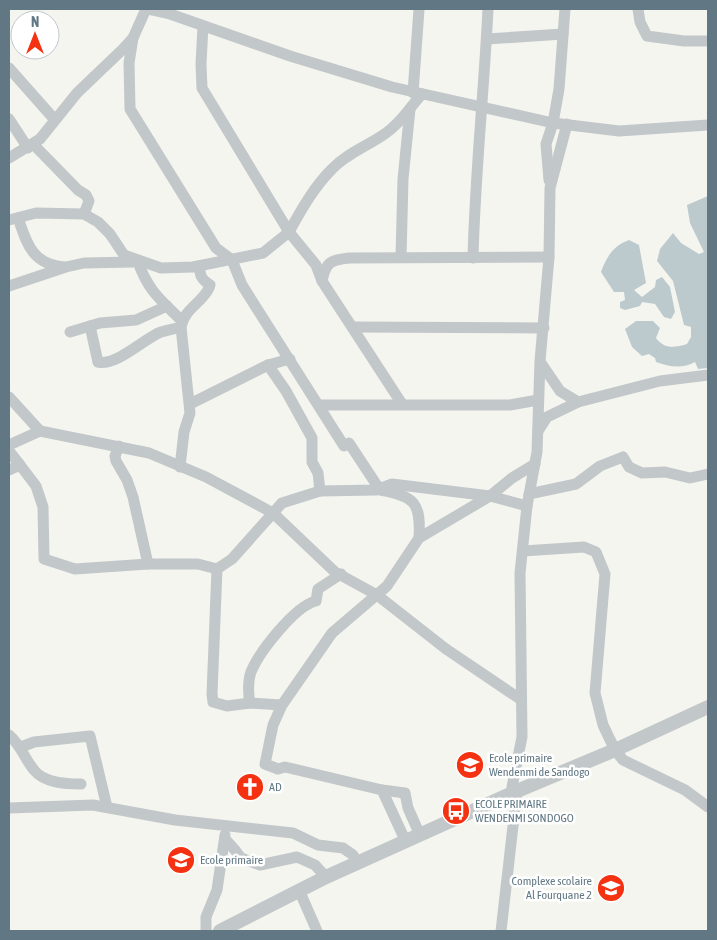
<svg xmlns="http://www.w3.org/2000/svg" width="717" height="940" font-family="'Asap Condensed',sans-serif">
	<rect width="100%" height="100%" fill="#f5f5f0"/>
	<!-- water -->
	<g fill="#bccace">
		<path d="M708 196V368L698 369 695 362C683 369 669 367 656 362L655 358 649 354 642 356 632 347 625 329 636 321H653L660 328 656 338C664 349 674 348 687 344L691 337V327L684 325 673 281 657 261 660 249 673 233 681 243 699 254 704 252 690 223 687 205Z"/>
		<path d="M629 240 639 245 646 283 634 290 642 297 655 287 656 280 662 277 670 287 675 312 671 319 664 317 655 304 642 302 640 306 625 310 620 308V302L625 300 624 292H614L601 272C607 256 613 246 629 240Z"/>
	</g>
	<g fill="none" stroke-linecap="round" stroke-linejoin="round">
		<!-- minor -->
		<g stroke="#c2c7c9" stroke-width="11">
			<path d="M147 9 170 14 290 56 392 87 553 123 619 131 708 125"/>
			<path d="M638 9 640 22 647 36 684 41H708"/>
			<path d="M203 26 201 64 202 88 289 232"/>
			<path d="M133 38 129 63 130 109 216 248 232 260 242 285 344 446 349 443 380 490C415 496 421 503 419 538"/>
			<path d="M487 39 563 34"/>
			<path d="M9 68 55 120"/>
			<path d="M413 93 419 9"/>
			<path d="M9 119 28 148"/>
			<path d="M33 144 78 190 86 195 89 201 84 214"/>
			<path d="M9 158 40 139 77 93 123 49 133 38 146 9"/>
			<path d="M549 180 546 144 553 123 559 89 565 9"/>
			<path d="M18 218C27 244 32 264 64 267"/>
			<path d="M9 220 36 213 84 214 98 222 110 234 124 255 161 268 193 267 263 253 289 232 316 265 322 281 402 404"/>
			<path d="M289 232C301 210 314 187 332 169 347 153 368 146 386 133 401 123 410 107 422 94"/>
			<path d="M401 257 403 179 410 109"/>
			<path d="M473 258C475 174 484 92 488 9"/>
			<path d="M138 262C149 292 160 299 182 321"/>
			<path d="M322 281C326 262 330 260 349 258L549 257"/>
			<path d="M9 286 66 267 84 263 133 262"/>
			<path d="M90 326 98 362C117 366 143 339 161 332 167 330 174 329 181 327"/>
			<path d="M352 327 544 328"/>
			<path d="M70 332 100 323 136 320 167 306"/>
			<path d="M541 363 560 391 578 402"/>
			<path d="M268 365 290 359"/>
			<path d="M9 397 40 431 149 453 206 477 273 513 335 572 377 595 446 649 520 699"/>
			<path d="M190 404 268 365 286 391 312 438V462L318 473 320 491"/>
			<path d="M319 405H510L538 400"/>
			<path d="M538 431 547 417 578 402 660 381 708 375"/>
			<path d="M9 445 40 431"/>
			<path d="M119 446 115 456 116 461 127 480 133 497 148 564"/>
			<path d="M9 451 20 465"/>
			<path d="M180 467 184 432 190 413 181 327C184 309 202 303 209 288L210 285C202 280 199 275 200 266"/>
			<path d="M9 470 20 465 36 486 43 507 44 559 75 569 148 564H198L217 569 232 559 282 503 320 491 376 490 392 484 490 496 527 506"/>
			<path d="M529 494 576 484 600 466 623 457 629 467 642 473 665 472 690 478 708 474"/>
			<path d="M523 551 584 547 596 552 605 574 595 693 603 725 615 750 623 760 685 790 708 807"/>
			<path d="M217 569 212 694 213 702 227 706 250 703 282 705"/>
			<path d="M250 703C248 694 248 680 251 672 259 652 295 606 316 601L318 589 341 574"/>
			<path d="M9 735C21 745 24 758 34 770 44 783 66 784 81 784"/>
			<path d="M21 747 34 742 90 736 107 807"/>
			<path d="M382 790 405 793 408 808 420 835"/>
			<path d="M9 808 93 805 175 820 293 833 318 845 343 848 353 855 357 864"/>
			<path d="M225 839 235 850 241 858 260 865 297 857 315 865 326 877"/>
			<path d="M406 842 382 790 285 767 278 769 265 764 273 725 282 705 332 633 387 586 419 538 490 496 512 478 535 464"/>
			<path d="M299 890 317 931"/>
			<path d="M206 931V917L217 890 225 835"/>
			<path d="M501 931 517 791 512 787 522 737 520 573 527 506 537 452 540 361 549 257 550 188 567 124"/>
		</g>
		<!-- tertiary -->
		<path stroke="#c2c7c9" stroke-width="14" d="M220 931 326 877 517 791 615 750 708 707"/>
	</g>
	<!-- icons -->
	<defs>
		<symbol id="school-disc" viewBox="-11 -11 22 22"><circle r="9.5" fill="#f43111" stroke="#fff"/><path d="M0-5L7-2L0 1L-7-2ZM-4 1L0 2.5L4 1V4Q0 6-4 4Z" fill="#fff"/></symbol>
		<symbol id="church-disc" viewBox="-11 -11 22 22"><circle r="9.5" fill="#f43111" stroke="#fff"/><path d="M-1.2-6h2.4v3.5h3.3v2.4h-3.3V6h-2.4V-.1h-3.3v-2.4h3.3Z" fill="#fff"/></symbol>
		<symbol id="bus-disc" viewBox="-11 -11 22 22"><circle r="9.5" fill="#f43111" stroke="#fff"/><path d="M-5-6H5V4H4V6H2V4H-2V6H-4V4H-5ZM-3.5-4V0h7V-4ZM-3.5 1.2v1.5H-2V1.2ZM2 1.2v1.5H3.5V1.2Z" fill="#fff"/></symbol>
	</defs>
	<g fill-rule="evenodd">
		<use href="#school-disc" x="454" y="749" width="32" height="32"/>
		<use href="#church-disc" x="234" y="771" width="32" height="32"/>
		<use href="#bus-disc" x="440" y="795" width="32" height="32"/>
		<use href="#school-disc" x="165" y="844" width="32" height="32"/>
		<use href="#school-disc" x="595" y="872" width="32" height="32"/>
	</g>
	<g text-anchor="middle" stroke-width="5" stroke-linejoin="round" paint-order="stroke">
		<!-- poi labels -->
		<g font-size="12" fill="#617884" stroke="#fff" text-anchor="start">
			<text x="489" y="762">Ecole primaire<tspan x="489" dy="14">Wendenmi de Sandogo</tspan></text>
			<text x="269" y="791">AD</text>
			<text x="475" y="808">ECOLE PRIMAIRE<tspan x="475" dy="14">WENDENMI SONDOGO</tspan></text>
			<text x="200" y="864">Ecole primaire</text>
			<text x="592" y="885" text-anchor="end">Complexe scolaire<tspan x="592" dy="14">Al Fourquane 2</tspan></text>
		</g>
	</g>
	<!-- border -->
	<rect width="717" height="940" fill="none" stroke="#617884" stroke-width="20"/>
	<!-- north arrow -->
	<g transform="translate(35 35)"><circle r="24" fill="#ffffff" stroke="#c0c9ce"/>
	<path d="M0-4L9 19L0 12L-9 19Z" fill="#f43111"/>
	<text y="-8" font-size="14" font-weight="bold" text-anchor="middle" fill="#617884">N</text>
	</g>
</svg>
